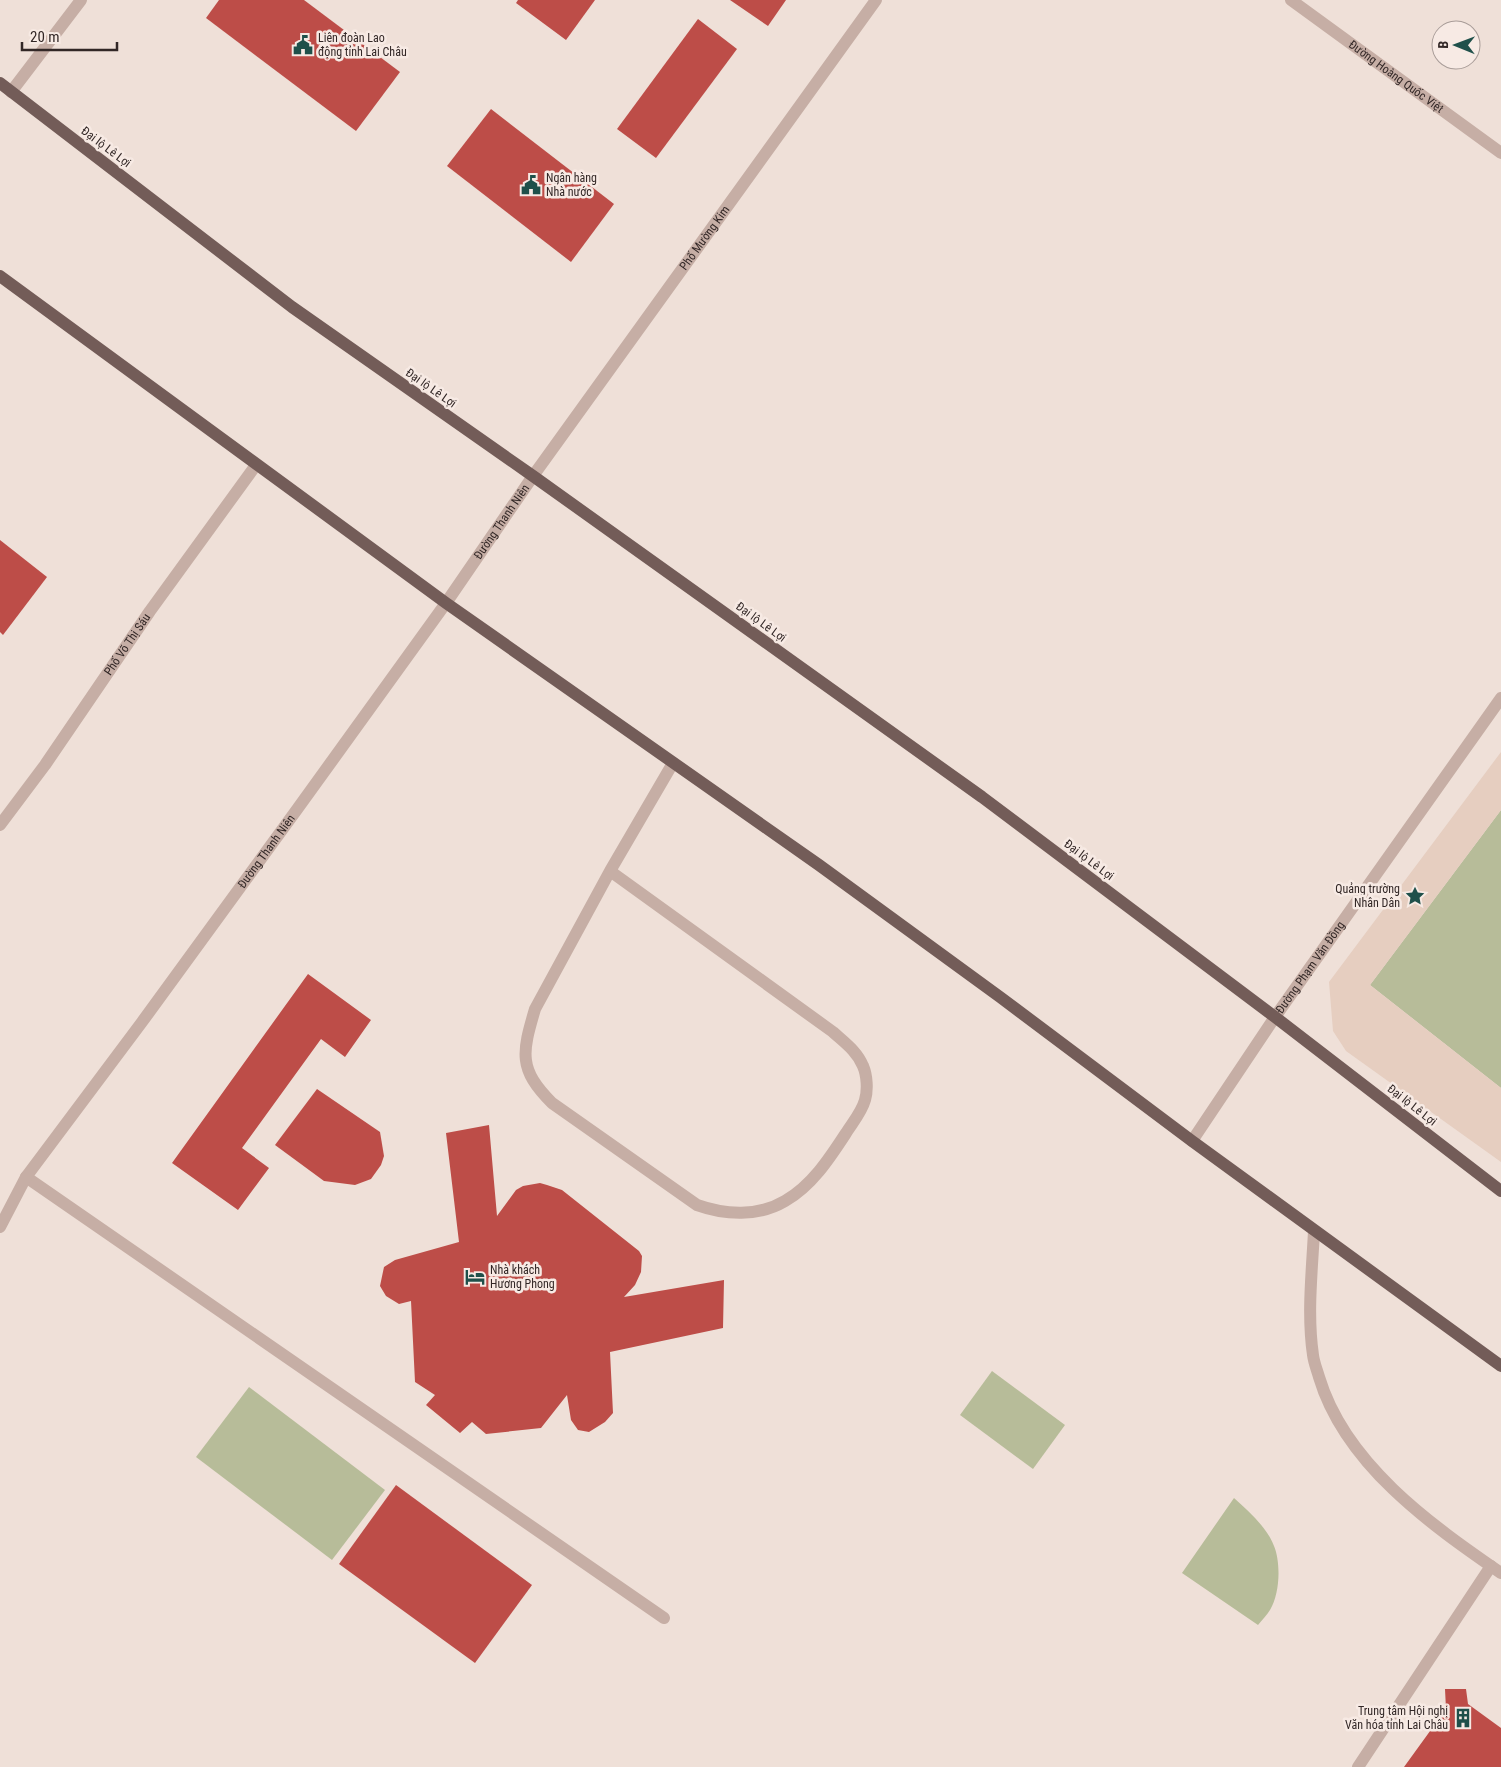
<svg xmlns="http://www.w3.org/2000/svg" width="1501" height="1767" font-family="'Roboto Condensed',sans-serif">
	<rect width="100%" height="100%" fill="#efe0d8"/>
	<!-- green -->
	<g fill="#b7bc99">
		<path d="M1501 810V1088L1370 985Z"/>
		<path d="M992 1371 1065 1425 1033 1469 960 1415Z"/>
		<path d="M249 1387 385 1490 332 1560 196 1457Z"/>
		<path d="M1234 1498C1248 1511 1267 1527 1274 1546 1281 1563 1280 1594 1270 1610 1267 1615 1262 1620 1258 1625L1182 1573Z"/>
	</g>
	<!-- plaza -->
	<path fill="#e6cec0" d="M1501 752V810L1370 985 1501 1088V1162L1346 1051 1333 1031 1329 982Z"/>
	<!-- building -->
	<g fill="#bd4d48">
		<path d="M219 0H304L400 72 356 131 206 18Z"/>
		<path d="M518 0H595L566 40 516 3Z"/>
		<path d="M730 0H786L768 26Z"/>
		<path d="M698 19 737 49 656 158 617 129Z"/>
		<path d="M491 109 614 204 571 262 447 166Z"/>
		<path d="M0 540 47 577 3 635 0 632Z"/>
		<path d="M308 974 371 1020 345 1057 321 1039 242 1148 269 1168 238 1210 172 1163Z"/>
		<path d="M317 1089 380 1132 384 1156 381 1165 371 1179 355 1185 324 1181 275 1145Z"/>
		<path d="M489 1125 497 1216 516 1190 523 1186 540 1183 547 1185 562 1190 639 1251 642 1256 641 1272 635 1285 624 1297 724 1280 723 1328 610 1352 613 1413 605 1422 589 1432 578 1430 571 1420 567 1395 541 1428 486 1434 472 1422 460 1433 426 1405 435 1395 415 1382 411 1301 399 1304 386 1296 380 1286 384 1267 395 1260 459 1242 446 1133Z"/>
		<path d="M396 1485 532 1585 475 1663 339 1564Z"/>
		<path d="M1445 1689H1466L1468 1704 1501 1728V1767H1404L1446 1709Z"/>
	</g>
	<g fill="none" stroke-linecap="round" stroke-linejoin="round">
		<!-- minor -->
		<g stroke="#c6aea5" stroke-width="12">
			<path id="s1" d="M1291 0 1501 153"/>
			<path d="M11 92 81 0"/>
			<path id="s2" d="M0 825 45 765 150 611 256 465"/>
			<path d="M610 871 833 1032C844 1042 857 1051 863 1066 867 1075 868 1090 865 1100 862 1111 854 1121 848 1130 831 1156 813 1185 785 1201 758 1217 725 1215 697 1205L552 1103C518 1069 522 1053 535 1009L610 871 673 763"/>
			<path id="s3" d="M1192 1141 1275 1017 1501 698"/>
			<path d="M26 1177 664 1618"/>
			<path id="s4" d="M0 1227 26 1177 142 1022 298 808 446 603 533 476 876 0"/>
			<path d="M1314 1231C1312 1272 1307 1314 1313 1355 1314 1363 1317 1370 1319 1377 1345 1464 1430 1524 1501 1573"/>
			<path d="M1358 1767 1491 1566"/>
		</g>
		<!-- major -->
		<g stroke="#735c58" stroke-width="12">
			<path d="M0 83 292 307 533 476 982 797 1275 1017 1501 1191"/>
			<path d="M0 276 446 603 819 865 1000 997 1192 1141 1501 1366"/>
		</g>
	</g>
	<!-- icons -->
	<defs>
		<symbol id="civic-bare" viewBox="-9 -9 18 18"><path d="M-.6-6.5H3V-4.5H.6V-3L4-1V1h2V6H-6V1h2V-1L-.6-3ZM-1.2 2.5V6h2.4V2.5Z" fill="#1f504a" stroke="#f7eae4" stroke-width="2.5" paint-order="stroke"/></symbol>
		<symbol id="sight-bare" viewBox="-9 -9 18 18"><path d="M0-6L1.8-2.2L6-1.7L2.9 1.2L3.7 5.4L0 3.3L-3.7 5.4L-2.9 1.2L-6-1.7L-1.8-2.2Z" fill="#1f504a" stroke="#f7eae4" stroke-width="2.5" paint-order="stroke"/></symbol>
		<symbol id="hotel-bare" viewBox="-9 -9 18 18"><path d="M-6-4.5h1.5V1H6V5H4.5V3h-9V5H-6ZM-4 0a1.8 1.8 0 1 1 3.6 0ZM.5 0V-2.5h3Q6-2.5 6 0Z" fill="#1f504a" stroke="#f7eae4" stroke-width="2.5" paint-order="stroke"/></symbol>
		<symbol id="building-bare" viewBox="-9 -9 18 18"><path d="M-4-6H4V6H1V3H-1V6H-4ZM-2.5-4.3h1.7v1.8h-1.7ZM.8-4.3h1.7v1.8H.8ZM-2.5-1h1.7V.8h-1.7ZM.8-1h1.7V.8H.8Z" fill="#1f504a" stroke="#f7eae4" stroke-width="2.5" paint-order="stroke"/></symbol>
	</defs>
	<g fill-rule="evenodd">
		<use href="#civic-bare" x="289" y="31" width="28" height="28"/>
		<use href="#civic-bare" x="517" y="171" width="28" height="28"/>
		<use href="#sight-bare" x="1401" y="882" width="28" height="28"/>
		<use href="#hotel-bare" x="461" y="1263" width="28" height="28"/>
		<use href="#building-bare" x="1449" y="1704" width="28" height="28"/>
	</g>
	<g text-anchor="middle" stroke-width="5" stroke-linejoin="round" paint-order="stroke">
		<!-- poi labels -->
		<g font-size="12" fill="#322726" stroke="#f7eae4" text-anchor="start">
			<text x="318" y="42">Liên đoàn Lao<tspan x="318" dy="14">động tỉnh Lai Châu</tspan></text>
			<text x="546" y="182">Ngân hàng<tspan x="546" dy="14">Nhà nước</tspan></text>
			<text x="1400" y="893" text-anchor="end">Quảng trường<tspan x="1400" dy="14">Nhân Dân</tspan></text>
			<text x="490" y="1274">Nhà khách<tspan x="490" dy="14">Hương Phong</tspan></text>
			<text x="1448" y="1715" text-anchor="end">Trung tâm Hội nghị<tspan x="1448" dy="14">Văn hóa tỉnh Lai Châu</tspan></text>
		</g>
		<!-- street labels -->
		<g font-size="12" fill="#322726" stroke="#f7eae4">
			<text dy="4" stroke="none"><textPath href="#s1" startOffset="130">Đường Hoàng Quốc Việt</textPath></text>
			<text transform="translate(106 147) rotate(37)" y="4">Đại lộ Lê Lợi</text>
			<text dy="4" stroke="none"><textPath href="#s4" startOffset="1215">Phố Mường Kim</textPath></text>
			<text transform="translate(431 388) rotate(35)" y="4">Đại lộ Lê Lợi</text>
			<text dy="4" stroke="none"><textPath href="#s4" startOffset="866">Đường Thanh Niên</textPath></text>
			<text transform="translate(761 622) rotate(36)" y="4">Đại lộ Lê Lợi</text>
			<text dy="4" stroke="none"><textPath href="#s2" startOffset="221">Phố Võ Thị Sáu</textPath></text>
			<text dy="4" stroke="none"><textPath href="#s4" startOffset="461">Đường Thanh Niên</textPath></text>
			<text transform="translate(1089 860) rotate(37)" y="4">Đại lộ Lê Lợi</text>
			<text dy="4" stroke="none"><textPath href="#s3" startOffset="210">Đường Phạm Văn Đồng</textPath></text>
			<text transform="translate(1412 1105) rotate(38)" y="4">Đại lộ Lê Lợi</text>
		</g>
	</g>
	<!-- north arrow -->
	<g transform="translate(1456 45) rotate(271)"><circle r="24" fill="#f7eae4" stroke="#a89c98"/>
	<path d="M0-4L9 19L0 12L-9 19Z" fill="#1f504a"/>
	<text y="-8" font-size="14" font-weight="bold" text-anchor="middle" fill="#322726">B</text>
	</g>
	<!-- scale -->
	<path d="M22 42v8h95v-8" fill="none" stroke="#322726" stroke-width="2.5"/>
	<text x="30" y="42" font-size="15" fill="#322726" stroke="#f7eae4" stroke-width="4" paint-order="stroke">20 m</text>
</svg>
